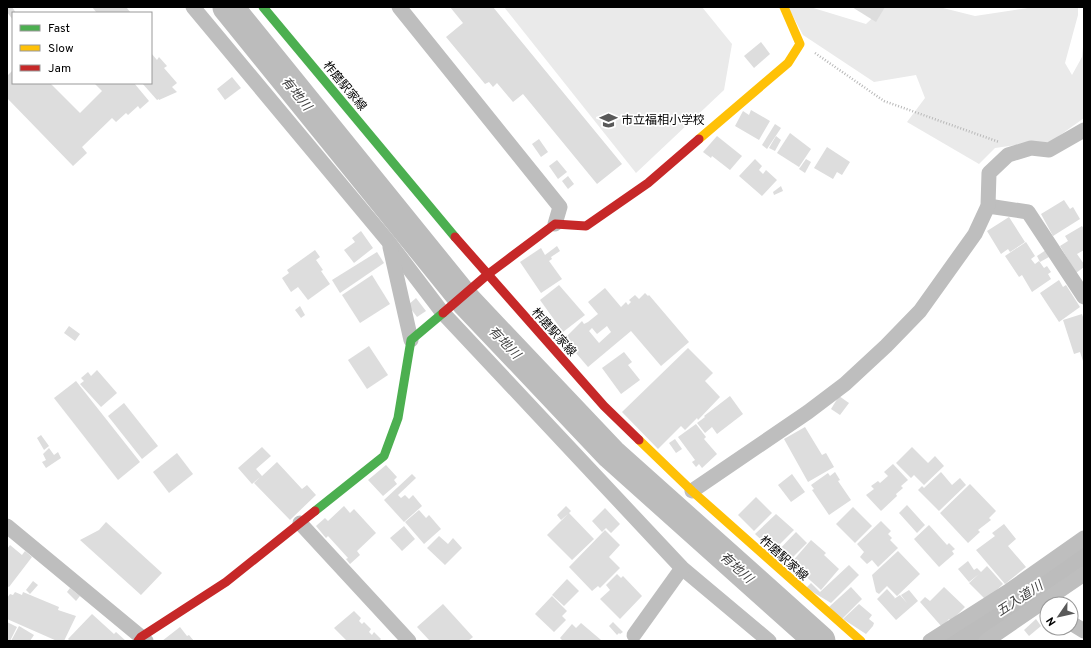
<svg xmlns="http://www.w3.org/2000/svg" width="1091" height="648" font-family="Overpass,'Noto Sans JP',sans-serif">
	<rect width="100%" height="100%" fill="#fff"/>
	<!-- green -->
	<g fill="#eaeaea">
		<path d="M504 7H702L732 44 724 90 636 173Z"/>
		<path d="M788 7H810L866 24 884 7H939L975 16 1035 7H1078V15L1065 63 1072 75 1082 57 1084 37V118L1045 146 1023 144 995 148 979 164 907 122 925 98 916 75 874 82 803 35Z"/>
	</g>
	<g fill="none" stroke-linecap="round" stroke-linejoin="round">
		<!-- river -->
		<g stroke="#bcbcbc" stroke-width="31">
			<path d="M228 7 466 301 611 454 820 641"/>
			<path d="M952 641 1033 591 1084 551"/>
		</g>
	</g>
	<!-- building -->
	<g fill="#ddd" fill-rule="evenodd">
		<path d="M7 7H12L16 13H13V20L7 12Z"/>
		<path d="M92 7H126L131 13H97Z"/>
		<path d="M450 7H493L622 164 597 184 523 94 513 102 497 83 493 87 489 82 485 84 446 37 463 23Z"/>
		<path d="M852 7H885L876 22Z"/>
		<path d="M761 42 770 54 754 68 744 56Z"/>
		<path d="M151 53 157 60 159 57 167 66 164 68 177 83 172 87 177 92 159 100V99L157 100 142 83H151Z"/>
		<path d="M13 70V83H50L80 113 102 91 94 83H134L149 101 140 109 138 106 128 115 126 113 116 122 112 118 82 147 87 153 73 166 7 98V76Z"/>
		<path d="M232 77 241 88 225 100 217 89Z"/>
		<path d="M751 110 770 121 759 140 735 126 743 111 749 115Z"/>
		<path d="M775 124 781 128 767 149 762 145Z"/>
		<path d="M790 133 811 149 799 167 777 153Z"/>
		<path d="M717 136 742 156 730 170 712 156 711 158 703 152Z"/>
		<path d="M776 136 781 140 775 151 769 148Z"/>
		<path d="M539 139 548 152 541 157 532 144Z"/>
		<path d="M827 147 850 162 842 175 837 172 833 179 814 168Z"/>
		<path d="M755 159 762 166 759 170 763 174 766 170 777 180 762 196 739 176Z"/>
		<path d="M806 159 811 162 805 173 799 169Z"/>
		<path d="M557 160 567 172 558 179 549 166Z"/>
		<path d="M568 176 574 184 568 189 562 181Z"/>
		<path d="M781 186 783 191 774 195 773 192Z"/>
		<path d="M1064 200 1070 209 1073 207 1080 219 1053 236 1041 214Z"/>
		<path d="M1009 217 1025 242 1010 252 1008 249 1001 254 987 231Z"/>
		<path d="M1082 226 1084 229V250L1077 254 1084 264V267L1076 273 1060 246 1068 241 1065 236Z"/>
		<path d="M361 231 373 248 354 263 344 250 355 242 352 238Z"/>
		<path d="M1026 242 1035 256 1031 259 1035 264 1039 261 1044 268 1047 266 1051 272 1048 274 1051 279 1032 292 1022 275 1019 277 1005 256Z"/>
		<path d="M557 246 560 251 551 257 552 259 549 261 562 279 541 293 520 262 541 248 545 255Z"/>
		<path d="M315 250 320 257 316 260 323 270 321 271 330 284 308 300 298 287 291 292 282 278 289 273 287 270Z"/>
		<path d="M1046 250 1049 257 1040 262 1037 256Z"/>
		<path d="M377 252 384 263 340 293 332 280Z"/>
		<path d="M372 275 390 304 360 323 342 295Z"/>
		<path d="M1059 280 1063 287 1066 285 1080 307 1059 322 1040 293Z"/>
		<path d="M559 285 585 315 563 332 540 300Z"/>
		<path d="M605 288 621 307 626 302 628 305 631 302 629 300 635 295 639 299 645 293 648 296 649 295 689 342 661 366 631 331 588 367 576 353 573 355 562 341 582 321 584 324 588 322 598 314 588 302ZM607 326 611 332 599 343 589 331 592 328 597 334Z"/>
		<path d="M416 298 426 311 417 317 408 305Z"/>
		<path d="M300 306 305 315 301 318 295 310Z"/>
		<path d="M1082 314 1084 320V364L1080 352 1074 354 1063 320Z"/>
		<path d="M69 326 80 334 75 341 64 333Z"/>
		<path d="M369 346 388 375 367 389 348 360Z"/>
		<path d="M688 348 713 373 705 381 720 397 698 420 697 418 685 430 681 426 658 449 622 412Z"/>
		<path d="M624 352 632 362 628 365 640 380 621 394 602 368Z"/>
		<path d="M97 370 117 393 101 407 80 384 84 381 81 378 88 372 91 376Z"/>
		<path d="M76 381 140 462 118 480 54 398Z"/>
		<path d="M730 396 743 414 717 434 712 427 705 433 697 423 705 417 704 416Z"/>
		<path d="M839 396 849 403 840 415 831 409Z"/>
		<path d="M124 403 158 446 142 459 108 416Z"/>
		<path d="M696 424 706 437 704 439 717 454 702 468 699 464 696 467 692 462 695 460 678 437Z"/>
		<path d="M805 427 822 455 826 453 834 467 808 482 784 439Z"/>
		<path d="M41 435 49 446 44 450 37 438Z"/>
		<path d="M675 439 682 449 676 453 669 443Z"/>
		<path d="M262 447 271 456 256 469 262 476 277 462 302 489 307 485 316 495 290 520 254 483 260 477 252 484 238 468Z"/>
		<path d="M912 447 928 463 935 456 944 466 924 485 914 475 911 478 896 463Z"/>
		<path d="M49 448 54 455 58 452 61 458 46 468 42 462 46 460 43 454Z"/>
		<path d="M177 453 193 474 169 493 153 472Z"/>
		<path d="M893 464 908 480 901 486 903 488 896 494 897 496 881 511 866 495 874 489 871 486 878 481 880 483 888 476 884 472Z"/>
		<path d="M386 465 397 477 394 480 397 484 383 496 368 480Z"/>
		<path d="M835 472 840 480 838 481 851 500 829 515 812 490 814 489 811 485 828 473 830 476Z"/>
		<path d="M941 472 952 485 960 478 966 485 939 511 918 490 922 486 924 488Z"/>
		<path d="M412 474 416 478 398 495 401 498 405 495 409 499 413 495 422 506 404 522 384 500Z"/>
		<path d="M792 474 805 492 791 502 778 485Z"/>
		<path d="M970 484 996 511 989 518 991 520 978 530 980 532 968 543 940 513Z"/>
		<path d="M756 497 772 513 754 531 738 515Z"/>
		<path d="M907 505 925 525 917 533 899 513Z"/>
		<path d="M344 506 350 513 354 509 376 533 357 551 360 555 350 564 346 559 348 558 328 536 326 538 316 526 325 518 328 521Z"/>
		<path d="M566 506 571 511 569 513 594 539 572 560 547 535 568 514 561 520 557 515Z"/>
		<path d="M853 507 872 526 855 543 836 524Z"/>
		<path d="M605 508 620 524 611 533 606 528 602 532 592 521Z"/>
		<path d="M419 510 426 518 429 515 441 529 424 544 405 522Z"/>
		<path d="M776 514 794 530 773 551 755 534Z"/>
		<path d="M881 521 891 531 888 534 892 538 890 540 898 548 878 567 872 560 867 564 860 557 864 552 857 544Z"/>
		<path d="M106 522 162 573 141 595 80 540 99 530Z"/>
		<path d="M1004 524 1016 539 1008 546 1026 567 1005 584 976 550 995 536 992 533Z"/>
		<path d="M929 525 947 545 949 543 955 549 952 551 954 554 939 567 914 539Z"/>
		<path d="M404 526 415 539 402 551 390 538Z"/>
		<path d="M605 530 620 545 609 557 620 568 600 588 598 586 592 591 569 567Z"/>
		<path d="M796 532 807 543 789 561 788 560 783 565 774 555Z"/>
		<path d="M439 536 448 544 453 538 462 548 445 565 427 548Z"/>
		<path d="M811 540 826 553 824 555 839 569 821 590 791 563Z"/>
		<path d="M10 545 22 555 25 551 32 557 9 587 7 586V549Z"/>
		<path d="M898 551 920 574 897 596 887 586 879 594 876 592 872 575Z"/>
		<path d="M968 561 974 570 977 568 981 572 987 566 1003 584 986 600 969 583 979 574 969 582 958 569Z"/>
		<path d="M849 565 859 575 831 603 806 588 811 583 820 592Z"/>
		<path d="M617 574 621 578 623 576 642 596 620 619 600 599 610 590 606 585Z"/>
		<path d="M567 579 579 591 564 606 552 595Z"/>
		<path d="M33 581 38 585 30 594 26 590Z"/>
		<path d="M851 587 862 599 841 620 829 607Z"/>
		<path d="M944 587 965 607 951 621 949 619 942 627 920 602 925 597 930 601Z"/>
		<path d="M70 588 80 596 76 601 67 592Z"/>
		<path d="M887 589 895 598 894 599 900 595 907 603 901 595 909 590 918 601 896 620 877 599Z"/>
		<path d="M15 592 22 595 23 592 59 607 58 610 76 616 64 641H57L7 619V598L10 594 13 595Z"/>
		<path d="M552 596 567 611 562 616 566 620 554 632 535 614Z"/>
		<path d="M443 604 473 637 468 641H430L417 627Z"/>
		<path d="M859 604 872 615 869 619 874 623 873 626 866 634 843 619Z"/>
		<path d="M354 611 361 618 359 621 362 624 364 622 371 629 369 632 372 635 374 632 381 639 379 641H347L334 628Z"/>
		<path d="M92 614 114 634 116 632 126 641H70L68 639Z"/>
		<path d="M1036 619 1041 626 1029 636 1024 630Z"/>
		<path d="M7 622 17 627 10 641H7Z"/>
		<path d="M613 622 623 632 620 634 619 633 617 635 609 626Z"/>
		<path d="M581 623 601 640 600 641H563L560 638 572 624 576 628Z"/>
		<path d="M19 626 34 635 30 641H11Z"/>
		<path d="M180 627 187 636 189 635 194 641H162Z"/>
	</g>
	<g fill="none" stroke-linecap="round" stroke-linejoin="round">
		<!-- path -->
		<path stroke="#b8b8b8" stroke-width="2.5" stroke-dasharray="1 2" stroke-linecap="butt" d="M815 53 884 101 999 142"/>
		<!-- street -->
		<g stroke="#bebebe" stroke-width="15">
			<path d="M193 7 388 241 442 312 682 568 769 641"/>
			<path d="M399 7 560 207 555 224"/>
			<path d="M988 206 1028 212 1084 297"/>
			<path d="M390 247 411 340"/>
			<path d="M692 491 808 412 845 384 886 346 920 311 975 234 988 206 989 173 1008 155 1031 148 1049 150 1084 130"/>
			<path d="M300 523 409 641"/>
			<path d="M7 526 146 641"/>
			<path d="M1071 623 1084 631"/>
			<path d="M634 635 682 568"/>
			<path d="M930 641 1010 590 1084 538"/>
			<path d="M986 641 1084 574"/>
		</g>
		<!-- fast -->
		<g stroke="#4caf50" stroke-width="9">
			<path d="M263 7 455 237"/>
			<path d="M315 511 384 456 398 418 411 340 443 313"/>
		</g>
		<!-- slow -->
		<g stroke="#ffc107" stroke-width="9">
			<path d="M699 139 788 63 800 44 784 7"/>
			<path d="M639 440 692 491 861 641"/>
		</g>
		<!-- jam -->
		<g stroke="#c62828" stroke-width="9">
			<path d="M455 237 604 406 639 440"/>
			<path d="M443 313 487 275 555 224 586 226 648 183 699 139"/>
			<path d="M138 641 141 637 226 582 315 511"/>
		</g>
	</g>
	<!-- icons -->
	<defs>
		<symbol id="school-bare" viewBox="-9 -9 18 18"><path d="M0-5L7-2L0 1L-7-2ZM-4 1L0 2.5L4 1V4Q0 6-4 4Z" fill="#595959" stroke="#fff" stroke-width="2.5" paint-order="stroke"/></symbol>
	</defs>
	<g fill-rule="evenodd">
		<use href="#school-bare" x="596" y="108" width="25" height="25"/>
	</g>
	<g text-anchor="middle" stroke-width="3.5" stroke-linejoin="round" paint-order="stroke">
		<!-- street labels -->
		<g font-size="12" fill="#000" stroke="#fff">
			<text transform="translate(345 86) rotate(50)" y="4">柞磨駅家線</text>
			<text transform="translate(554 332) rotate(48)" y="4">柞磨駅家線</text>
			<text transform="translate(784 558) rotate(42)" y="4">柞磨駅家線</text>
		</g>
		<!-- poi labels -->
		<g font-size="12" fill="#000" stroke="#fff" text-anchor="start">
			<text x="621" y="124">市立福相小学校</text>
		</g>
		<!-- water labels -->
		<g font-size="13" font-style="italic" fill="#414141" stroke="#fff">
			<text transform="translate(297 93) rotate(51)" y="5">有地川</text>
			<text transform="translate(505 342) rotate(46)" y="5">有地川</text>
			<text transform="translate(737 567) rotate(42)" y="5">有地川</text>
			<text transform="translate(1019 598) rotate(-33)" y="5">五入道川</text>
		</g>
	</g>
	<!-- border -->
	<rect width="1091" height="648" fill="none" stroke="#000000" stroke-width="16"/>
	<!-- legend -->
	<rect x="12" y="12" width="140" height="72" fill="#ffffff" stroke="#999999"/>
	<rect x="20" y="25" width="20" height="6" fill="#4caf50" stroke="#999999"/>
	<text x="48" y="32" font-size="12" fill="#000000">Fast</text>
	<rect x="20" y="45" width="20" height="6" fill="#ffc107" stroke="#999999"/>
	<text x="48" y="52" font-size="12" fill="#000000">Slow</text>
	<rect x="20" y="65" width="20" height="6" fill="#c62828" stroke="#999999"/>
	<text x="48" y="72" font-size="12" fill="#000000">Jam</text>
	<!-- north arrow -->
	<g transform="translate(1059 616) rotate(236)"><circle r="19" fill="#ffffff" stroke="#999999"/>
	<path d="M0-3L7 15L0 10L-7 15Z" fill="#595959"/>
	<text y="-6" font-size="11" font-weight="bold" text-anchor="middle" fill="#000000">N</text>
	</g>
</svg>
